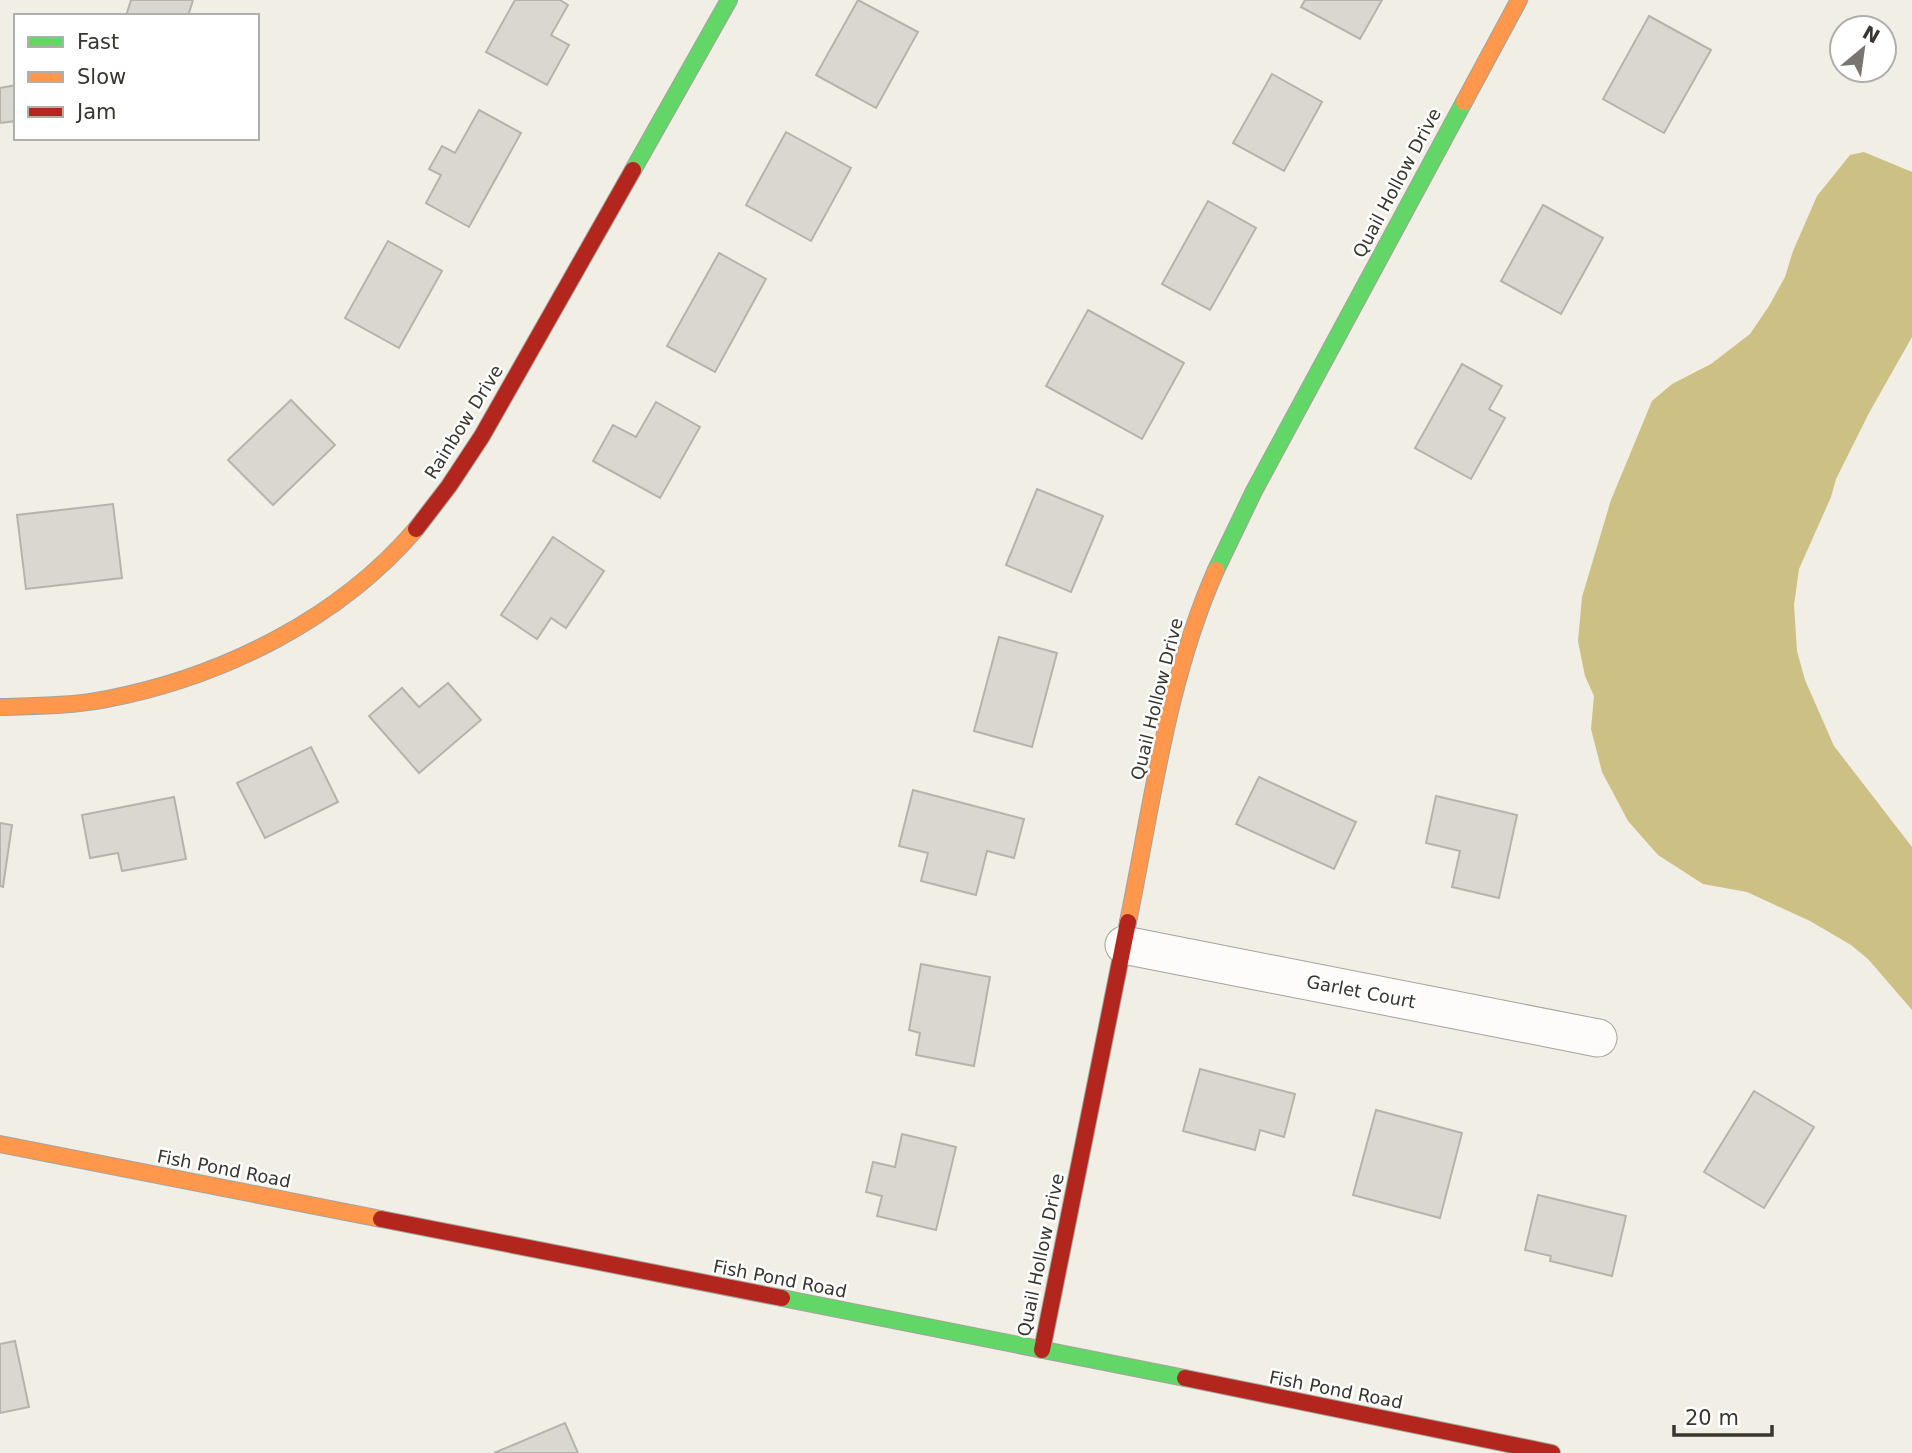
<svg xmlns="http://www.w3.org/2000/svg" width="1912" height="1453" font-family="'DejaVu Sans',sans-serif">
	<rect width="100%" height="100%" fill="#f0eee5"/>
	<!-- water -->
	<path fill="#cdc084" d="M1864 152 1912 172V337L1869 413 1836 479 1831 497 1799 569 1794 605 1797 651 1805 680 1834 746 1912 847V1010L1868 959 1851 945 1810 921 1747 892 1703 884 1658 855 1628 821 1602 772 1591 729 1594 696 1585 676 1578 641 1582 597 1611 500 1652 401 1672 384 1711 364 1750 334 1769 306 1785 277 1793 251 1817 196 1850 155Z"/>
	<!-- building -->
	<g fill="#d9d7d0" stroke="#b5b4ac" stroke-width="2">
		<path d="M131 0H193L188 16H126Z"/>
		<path d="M515 0H560L568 5 551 35 569 45 547 85 486 52Z"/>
		<path d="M858 0 918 32 876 108 816 75Z"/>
		<path d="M1305 0H1382L1360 39 1301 7Z"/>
		<path d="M1649 16 1711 50 1664 133 1603 99Z"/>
		<path d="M1272 74 1322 102 1284 171 1233 143Z"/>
		<path d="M16 85V121L0 123V88Z"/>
		<path d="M479 110 521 133 469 227 426 203 441 175 429 169 442 146 455 153Z"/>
		<path d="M786 132 851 168 811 241 746 205Z"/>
		<path d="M1208 201 1256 228 1210 310 1162 284Z"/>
		<path d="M1543 205 1603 238 1561 314 1501 281Z"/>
		<path d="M388 241 442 271 399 348 345 318Z"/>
		<path d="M719 253 766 279 715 372 667 346Z"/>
		<path d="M1088 310 1184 363 1142 439 1046 386Z"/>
		<path d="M1462 364 1502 386 1489 409 1505 418 1471 479 1415 448Z"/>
		<path d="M291 400 335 445 273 505 228 460Z"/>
		<path d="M656 402 700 427 660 498 593 461 613 425 636 437Z"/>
		<path d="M1037 489 1103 516 1071 592 1006 565Z"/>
		<path d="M113 504 122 578 26 589 17 515Z"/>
		<path d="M553 537 604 571 566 628 551 618 537 639 501 615Z"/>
		<path d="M999 637 1057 653 1032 747 974 731Z"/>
		<path d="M448 683 481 720 419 773 369 716 402 688 419 707Z"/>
		<path d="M311 747 338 802 265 838 237 783Z"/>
		<path d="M1259 777 1356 822 1334 869 1236 824Z"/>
		<path d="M913 790 1024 819 1014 858 987 851 976 895 921 881 928 853 899 846Z"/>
		<path d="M1436 796 1517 815 1499 898 1452 887 1460 851 1426 843Z"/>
		<path d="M174 797 186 859 122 871 118 853 90 858 82 815Z"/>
		<path d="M0 823 12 825 3 887 0 886Z"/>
		<path d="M921 964 990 977 974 1066 916 1055 920 1033 909 1030Z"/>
		<path d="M1200 1069 1295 1094 1284 1137 1260 1130 1255 1150 1183 1131Z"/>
		<path d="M1754 1091 1814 1127 1764 1208 1704 1172Z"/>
		<path d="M1376 1110 1462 1133 1440 1218 1353 1195Z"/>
		<path d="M902 1134 956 1147 936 1230 877 1216 882 1196 866 1192 873 1162 895 1167Z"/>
		<path d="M1538 1195 1626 1216 1612 1276 1550 1261 1551 1256 1525 1250Z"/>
		<path d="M15 1341 29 1407 0 1413V1344Z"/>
		<path d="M565 1423 578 1453H494Z"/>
	</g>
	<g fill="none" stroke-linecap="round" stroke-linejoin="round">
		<defs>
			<path id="street" d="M1124 945 1598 1038"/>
			<g id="fast">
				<path d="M633 170 729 0"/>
				<path d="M1216 570 1254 491 1464 102"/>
				<path d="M782 1298 1185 1378"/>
			</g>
			<g id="slow">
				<path d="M1464 102 1519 0"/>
				<path d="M0 707C36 706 72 706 107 699 222 677 339 619 416 529"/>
				<path d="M1128 922C1152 805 1167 680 1216 570"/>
				<path d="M0 1144 381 1219"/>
			</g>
			<g id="jam">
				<path d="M416 529 449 486 482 436 633 170"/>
				<path d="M381 1219 782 1298"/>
				<path d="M1042 1350 1128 922"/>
				<path d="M1185 1378 1552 1453"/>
			</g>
		</defs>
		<!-- street casing -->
		<use href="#street" stroke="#a4a39c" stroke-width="39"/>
		<!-- fast casing -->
		<use href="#fast" stroke="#a4a39c" stroke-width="18"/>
		<!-- slow casing -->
		<use href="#slow" stroke="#a4a39c" stroke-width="18"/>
		<!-- jam casing -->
		<use href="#jam" stroke="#a4a39c" stroke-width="18"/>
		<!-- street -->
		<use href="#street" stroke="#fdfcfb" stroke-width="37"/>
		<!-- fast -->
		<use href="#fast" stroke="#63d668" stroke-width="16"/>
		<!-- slow -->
		<use href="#slow" stroke="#ff974d" stroke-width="16"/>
		<!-- jam -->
		<use href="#jam" stroke="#b3261e" stroke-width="16"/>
	</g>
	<g text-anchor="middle" stroke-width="5" stroke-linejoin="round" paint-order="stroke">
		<!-- street labels -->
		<g font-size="18" fill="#37362f" stroke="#fff">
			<text transform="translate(1397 183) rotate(-62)" y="6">Quail Hollow Drive</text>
			<text transform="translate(464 422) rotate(-58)" y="6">Rainbow Drive</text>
			<text transform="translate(1157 699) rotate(-76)" y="6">Quail Hollow Drive</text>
			<text transform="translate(1361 992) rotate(11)" y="6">Garlet Court</text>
			<text transform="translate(224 1169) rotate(11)" y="6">Fish Pond Road</text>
			<text transform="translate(1041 1255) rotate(-78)" y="6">Quail Hollow Drive</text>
			<text transform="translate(780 1279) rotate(11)" y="6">Fish Pond Road</text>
			<text transform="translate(1336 1390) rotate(11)" y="6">Fish Pond Road</text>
		</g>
	</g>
	<!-- legend -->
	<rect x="14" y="14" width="245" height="126" fill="#ffffff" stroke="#afafac" stroke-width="2"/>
	<rect x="28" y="37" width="35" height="10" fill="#63d668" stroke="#afafac" stroke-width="2"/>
	<text x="77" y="49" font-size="21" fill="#37362f">Fast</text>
	<rect x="28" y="72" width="35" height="10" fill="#ff974d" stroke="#afafac" stroke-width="2"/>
	<text x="77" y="84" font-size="21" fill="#37362f">Slow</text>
	<rect x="28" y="107" width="35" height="10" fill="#b3261e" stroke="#afafac" stroke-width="2"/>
	<text x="77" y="119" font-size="21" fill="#37362f">Jam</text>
	<!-- north arrow -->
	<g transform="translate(1863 49) rotate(29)"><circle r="33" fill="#ffffff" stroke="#afafac" stroke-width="2"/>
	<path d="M0-5L12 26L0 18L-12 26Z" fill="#78766f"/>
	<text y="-10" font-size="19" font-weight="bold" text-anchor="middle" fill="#37362f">N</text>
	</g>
	<!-- scale -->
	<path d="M1674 1425v10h98v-10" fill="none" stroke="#37362f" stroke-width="3.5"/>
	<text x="1685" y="1425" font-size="21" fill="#37362f" stroke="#ffffff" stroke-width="5" paint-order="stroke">20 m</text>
</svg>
